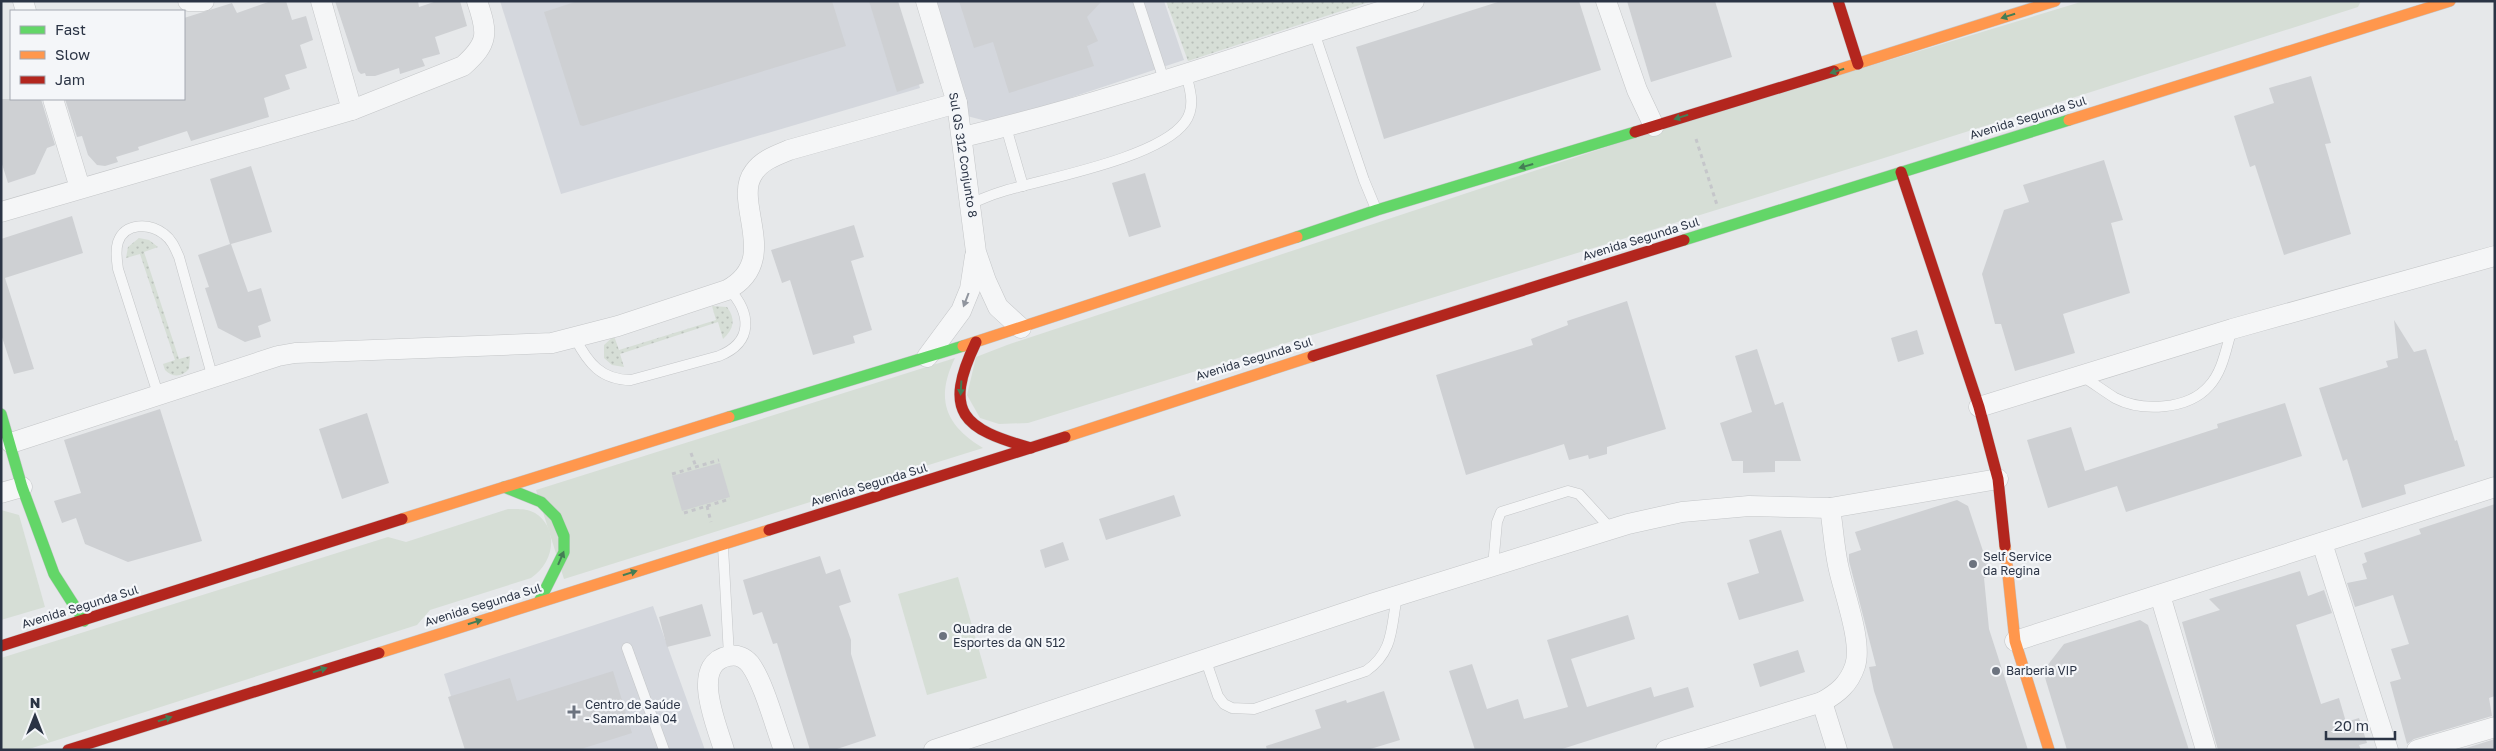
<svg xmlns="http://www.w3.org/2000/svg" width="2496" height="751" font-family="'Golos Text',sans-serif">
	<defs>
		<pattern id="grass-dots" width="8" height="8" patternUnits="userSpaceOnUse" patternTransform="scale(1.25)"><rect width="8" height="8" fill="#d6ded6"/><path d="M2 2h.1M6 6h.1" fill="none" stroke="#b8bfb9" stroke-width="1.8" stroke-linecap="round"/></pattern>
	</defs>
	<rect width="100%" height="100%" fill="#e6e8ea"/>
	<!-- built -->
	<g fill="#d4d7dd">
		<path d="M500 1H892L920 88 561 194Z"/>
		<path d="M935 1H1164L1184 60 994 123 967 116Z"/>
		<path d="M653 606 705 750H468L444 674Z"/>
	</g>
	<!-- grass -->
	<g fill="url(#grass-dots)">
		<path d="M1166 1H1372L1188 61Z"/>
		<path d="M139 238 149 240 158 247 144 252 179 359 190 356 189 369C182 377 173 378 165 370L163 364 175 360 140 254 126 258 128 247Z"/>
		<path d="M712 306 727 307C736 319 734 329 723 339L718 322 620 354 624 367 612 365 604 358V345L614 336 619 350 716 320Z"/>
	</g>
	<!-- green -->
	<g fill="#d6ded6">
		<path d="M2084 1H2361L2358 7 1884 158 1028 423 999 424 980 418 967 395 976 357 1007 345 1655 131Z"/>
		<path d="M955 358C935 399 945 425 983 448L564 579 536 490Z"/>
		<path d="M508 509C516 509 527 508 535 513 560 529 554 563 531 578L430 610 417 625 26 750H1V658L388 537 406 542Z"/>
		<path d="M1 510 19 515 45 607 1 620Z"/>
		<path d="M958 577 987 678 927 695 898 594Z"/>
	</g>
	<!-- building -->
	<g fill="#ced0d3">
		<path d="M271 1H286L292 20 306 16 313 40 300 45 307 68 285 75 290 89 264 98 269 117 191 141 187 131 138 147 139 150 116 157 118 162 105 166 97 165 88 155 82 136 77 137 65 99H184V18L232 3 237 13Z"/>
		<path d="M335 1H418L419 7 437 1H460L467 26 435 37 440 54 422 59 425 66 400 74 399 68 375 76H366L365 73 361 74 358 71Z"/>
		<path d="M578 1H832L846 46 583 126 580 125 544 12Z"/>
		<path d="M869 1H898L924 83 897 92Z"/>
		<path d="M959 1H1102L1087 17 1098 41 1087 46 1094 66 1009 93 993 42 974 48Z"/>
		<path d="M1501 1H1579L1601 70 1384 139 1356 47Z"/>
		<path d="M1627 1H1715L1732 57 1651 82Z"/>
		<path d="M2311 76 2331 143 2325 144 2351 234 2284 255 2255 165 2250 167 2234 116 2274 103 2269 88Z"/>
		<path d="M1 99H41L55 145 47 148 35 174 8 183 1 161Z"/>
		<path d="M2104 160 2123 220 2111 223 2130 293 2063 314 2075 353 2015 371 2001 324H1995L1982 274 2004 210 2029 202 2023 185Z"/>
		<path d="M251 166 272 232 231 244 248 292 261 288 271 321 258 326 261 337 245 342 218 328 205 288 209 287 198 255 230 244 210 179Z"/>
		<path d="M1145 173 1161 227 1129 237 1112 183Z"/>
		<path d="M72 216 83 253 5 278 34 369 14 374 1 334V239Z"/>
		<path d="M854 225 864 257 851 261 872 330 853 336 855 343 813 355 790 280 782 283 771 250Z"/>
		<path d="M1627 301 1666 429 1607 447V454L1589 459 1588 455 1569 460 1564 444 1466 475 1436 375 1533 345 1531 339 1568 325 1567 321Z"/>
		<path d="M2394 320 2414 352 2426 349 2455 441 2457 440 2465 466 2404 485 2406 494 2362 508 2347 459 2343 461 2319 388 2388 367 2386 361 2398 358Z"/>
		<path d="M1917 330 1924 354 1898 362 1891 338Z"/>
		<path d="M1757 349 1775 405 1783 402 1801 461H1775V472L1743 473V461H1732L1720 423 1752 412 1735 356Z"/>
		<path d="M2285 403 2302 456 2126 512 2117 486 2048 508 2027 440 2071 427 2085 471 2218 428 2217 424Z"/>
		<path d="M160 409 202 541 128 562 85 544 76 518 62 523 54 501 81 493 64 440Z"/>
		<path d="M367 413 389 483 342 499 319 429Z"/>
		<path d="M720 463 730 497 682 511 672 476Z"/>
		<path d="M1174 495 1181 516 1106 540 1099 519Z"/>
		<path d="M1957 500 1968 506 1983 551 1986 550 1990 576 1984 578 1989 629 2028 750H1894L1874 691 1869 667 1876 666 1849 561V554L1861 550 1855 532Z"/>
		<path d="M2495 504V696L2489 698 2492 716 2414 739 2407 744 2390 682 2401 679 2391 649 2409 644 2393 595 2355 607 2347 583 2367 579 2362 564 2367 562 2364 553 2421 534 2419 529Z"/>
		<path d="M1781 530 1804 601 1739 620 1727 583 1759 573 1749 540Z"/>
		<path d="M1063 542 1069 560 1045 568 1040 550Z"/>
		<path d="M820 556 826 574 840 569 851 602 839 606 851 640V654L876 736 834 750H810L777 643 773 644 762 612 753 615 743 580Z"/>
		<path d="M2300 571 2308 596 2324 590 2332 613 2296 625 2321 704 2339 698 2346 722 2359 718 2367 743 2359 745 2361 750H2218L2182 622 2220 610 2209 599Z"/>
		<path d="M702 604 711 636 667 647 659 617Z"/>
		<path d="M1628 615 1635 639 1571 659 1587 707 1651 687 1654 697 1688 687 1694 707 1559 750H1475L1449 671 1472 664 1487 709 1518 699 1524 719 1568 707 1547 640Z"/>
		<path d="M2140 620 2148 625 2189 750H2067L2043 671 2064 644Z"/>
		<path d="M1798 650 1805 672 1760 687 1753 664Z"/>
		<path d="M613 671 632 733 578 750H465L448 697 510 678 517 701Z"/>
		<path d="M1384 691 1400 740 1367 750H1267L1266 746 1321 728 1315 710 1346 700 1347 703Z"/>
		<path d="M2495 739V750H2460Z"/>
	</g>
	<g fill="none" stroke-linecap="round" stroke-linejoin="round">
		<defs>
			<g id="lane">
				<path d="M1138 1 1164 80"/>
				<path d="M1314 32 1364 180 1376 209"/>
				<path d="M1006 127 1023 186"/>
				<path d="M972 203C982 199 993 194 1004 191 1048 178 1159 158 1185 122 1196 107 1190 89 1186 74"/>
				<path d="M575 338C588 363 601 380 631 380L719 356C754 342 751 313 729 289"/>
				<path d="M2082 376C2093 383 2104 391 2115 398 2142 412 2188 410 2209 386 2223 371 2226 348 2232 329"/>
				<path d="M158 394 118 269C117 261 115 251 118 242 125 222 150 223 164 234 172 240 175 248 179 257L212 375"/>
				<path d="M723 547 729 656"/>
				<path d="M1493 566 1497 522 1501 512 1568 491 1579 494 1611 529"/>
				<path d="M627 648 664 750"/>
				<path d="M1206 661 1218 696 1224 704 1232 708 1254 709 1366 671C1394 652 1391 627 1397 596"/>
			</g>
			<g id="street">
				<path d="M23 1 26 11"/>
				<path d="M188 1H204"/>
				<path d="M321 1 352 110"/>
				<path d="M926 1 957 103 976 252 986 281 998 307 1021 328"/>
				<path d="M1606 1 1637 90 1654 126"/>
				<path d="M53 99 80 188"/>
				<path d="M963 137C1115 101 1264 47 1414 1"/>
				<path d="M1 212 352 110 463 66C489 43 488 33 477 1"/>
				<path d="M927 357 961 311 970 289 975 256"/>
				<path d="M1979 407 2232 329 2495 256"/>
				<path d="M11 443 278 356 295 353 552 343 618 326 727 290C783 260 731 202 754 172 762 160 777 155 789 150L957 103"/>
				<path d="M1 493 22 487"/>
				<path d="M2322 543 2388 750"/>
				<path d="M2160 595 2206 750"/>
				<path d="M2015 641 2495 487"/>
				<path d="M1822 702 1837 750"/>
				<path d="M724 750C717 726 689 663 729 656 737 654 745 658 750 664 764 683 775 726 784 750"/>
				<path d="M934 750 1371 604 1628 524 1682 512 1749 506 1830 508"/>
				<path d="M1666 750 1822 702C1838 693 1849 684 1855 666 1863 642 1843 591 1838 565 1834 546 1833 527 1830 508L1998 479"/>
				<path d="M2417 750 2495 727"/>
			</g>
			<g id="fast">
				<path d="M1297 237 1377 210 1635 132"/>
				<path d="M1684 240 2069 120"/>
				<path d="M1 414 22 487 54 574 84 621"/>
				<path d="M729 417 963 346"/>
				<path d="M504 487 541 502 556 517 564 536V552L539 602"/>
			</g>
			<g id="slow">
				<path d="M1834 71 2055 1"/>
				<path d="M2069 120 2450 1"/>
				<path d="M963 346 1297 237"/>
				<path d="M1065 437 1313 356"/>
				<path d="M402 519 729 417"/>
				<path d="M2005 546 2015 641 2049 750"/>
				<path d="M379 653 769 530"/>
			</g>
			<g id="jam">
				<path d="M1838 1 1858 64"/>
				<path d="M1635 132 1834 71"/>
				<path d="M1901 172 1979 407 1998 479 2005 546"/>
				<path d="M976 342C942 413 963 429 1031 448"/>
				<path d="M1313 356 1684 240"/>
				<path d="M769 530 1065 437"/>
				<path d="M1 646 402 519"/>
				<path d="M68 750 379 653"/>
			</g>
		</defs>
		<!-- lane casing -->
		<use href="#lane" stroke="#c4c6c8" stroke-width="11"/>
		<!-- street casing -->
		<use href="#street" stroke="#c4c6c8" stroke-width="21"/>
		<!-- fast casing -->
		<use href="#fast" stroke="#c4c6c8" stroke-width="12"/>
		<!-- slow casing -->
		<use href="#slow" stroke="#c4c6c8" stroke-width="12"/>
		<!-- jam casing -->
		<use href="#jam" stroke="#c4c6c8" stroke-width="12"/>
		<!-- path -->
		<g stroke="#c5c6ca" stroke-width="3" stroke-dasharray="4 4" stroke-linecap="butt">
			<path d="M1696 139 1717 205"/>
			<path d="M691 453 696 467"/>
			<path d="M672 474 719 460"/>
			<path d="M707 506 711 522"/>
			<path d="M684 513 730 499"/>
		</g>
		<!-- lane -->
		<use href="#lane" stroke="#f5f6f7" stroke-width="10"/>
		<!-- street -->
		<use href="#street" stroke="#f5f6f7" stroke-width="20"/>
		<!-- fast -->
		<use href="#fast" stroke="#63d668" stroke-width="11"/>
		<!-- slow -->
		<use href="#slow" stroke="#ff974d" stroke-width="11"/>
		<!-- jam -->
		<use href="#jam" stroke="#b3261e" stroke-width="11"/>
	</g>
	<!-- one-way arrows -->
	<defs><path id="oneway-solid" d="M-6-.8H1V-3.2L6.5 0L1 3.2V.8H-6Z" transform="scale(1.25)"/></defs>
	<g fill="#447d55">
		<use href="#oneway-solid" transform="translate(2008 16) rotate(162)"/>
		<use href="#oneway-solid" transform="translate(1837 71) rotate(163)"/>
		<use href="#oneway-solid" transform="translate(1681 117) rotate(162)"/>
		<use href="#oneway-solid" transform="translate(1526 166) rotate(164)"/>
		<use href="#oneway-solid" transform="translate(961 388) rotate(93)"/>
		<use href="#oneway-solid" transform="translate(561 558) rotate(-67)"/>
		<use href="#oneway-solid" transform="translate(630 573) rotate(-17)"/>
		<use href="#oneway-solid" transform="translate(475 622) rotate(-17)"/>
		<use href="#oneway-solid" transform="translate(320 670) rotate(-17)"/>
		<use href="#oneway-solid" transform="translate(165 719) rotate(-18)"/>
	</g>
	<use fill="#90959e" href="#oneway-solid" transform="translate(966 300) rotate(111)"/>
	<!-- markers -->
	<g fill="#6c737f" stroke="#f4f6f9" stroke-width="2">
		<circle cx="1973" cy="564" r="5"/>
		<circle cx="943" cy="636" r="5"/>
		<circle cx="1996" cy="671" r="5"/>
		<path d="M571.5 704.5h5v5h5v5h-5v5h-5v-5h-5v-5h5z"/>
	</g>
	<g text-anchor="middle" stroke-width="4.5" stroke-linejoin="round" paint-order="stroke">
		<!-- street labels -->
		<g font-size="12" fill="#2b3445" stroke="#f4f6f9">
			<text transform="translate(2028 118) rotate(-17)" y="4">Avenida Segunda Sul</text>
			<text transform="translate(963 155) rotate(81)" y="4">Sul QS 312 Conjunto 8</text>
			<text transform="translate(1641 239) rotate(-17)" y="4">Avenida Segunda Sul</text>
			<text transform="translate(1254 359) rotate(-17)" y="4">Avenida Segunda Sul</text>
			<text transform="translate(869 485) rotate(-17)" y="4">Avenida Segunda Sul</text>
			<text transform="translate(483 605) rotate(-17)" y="4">Avenida Segunda Sul</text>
			<text transform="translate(80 607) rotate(-17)" y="4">Avenida Segunda Sul</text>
		</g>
		<!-- poi labels -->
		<g font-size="12" fill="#2b3445" stroke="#f4f6f9" text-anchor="start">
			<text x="1983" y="561">Self Service<tspan x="1983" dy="14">da Regina</tspan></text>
			<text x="953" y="633">Quadra de<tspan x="953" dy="14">Esportes da QN 512</tspan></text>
			<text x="2006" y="675">Barberia VIP</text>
			<text x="585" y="709">Centro de Saúde<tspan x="585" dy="14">- Samambaia 04</tspan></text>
		</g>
	</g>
	<!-- border -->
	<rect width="2496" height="751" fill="none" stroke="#2b3445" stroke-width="5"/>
	<!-- legend -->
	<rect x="10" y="10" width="175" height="90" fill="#f4f6f9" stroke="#a4a8b1"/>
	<rect x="20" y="26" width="25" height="8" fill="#63d668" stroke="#a4a8b1"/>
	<text x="55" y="35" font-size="15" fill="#2b3445">Fast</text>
	<rect x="20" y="51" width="25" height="8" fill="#ff974d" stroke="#a4a8b1"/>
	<text x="55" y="60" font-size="15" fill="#2b3445">Slow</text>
	<rect x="20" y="76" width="25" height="8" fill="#b3261e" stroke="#a4a8b1"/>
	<text x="55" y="85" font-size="15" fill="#2b3445">Jam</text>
	<!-- north arrow -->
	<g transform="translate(35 716)" stroke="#f4f6f9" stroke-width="4" paint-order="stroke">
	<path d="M0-4L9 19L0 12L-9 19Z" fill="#2b3445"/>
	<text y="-8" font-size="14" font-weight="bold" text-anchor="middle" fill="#2b3445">N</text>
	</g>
	<!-- scale -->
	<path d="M2326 731v8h69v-8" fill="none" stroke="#2b3445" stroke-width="2.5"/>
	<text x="2334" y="731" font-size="15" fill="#2b3445" stroke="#f4f6f9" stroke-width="4" paint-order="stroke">20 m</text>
</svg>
